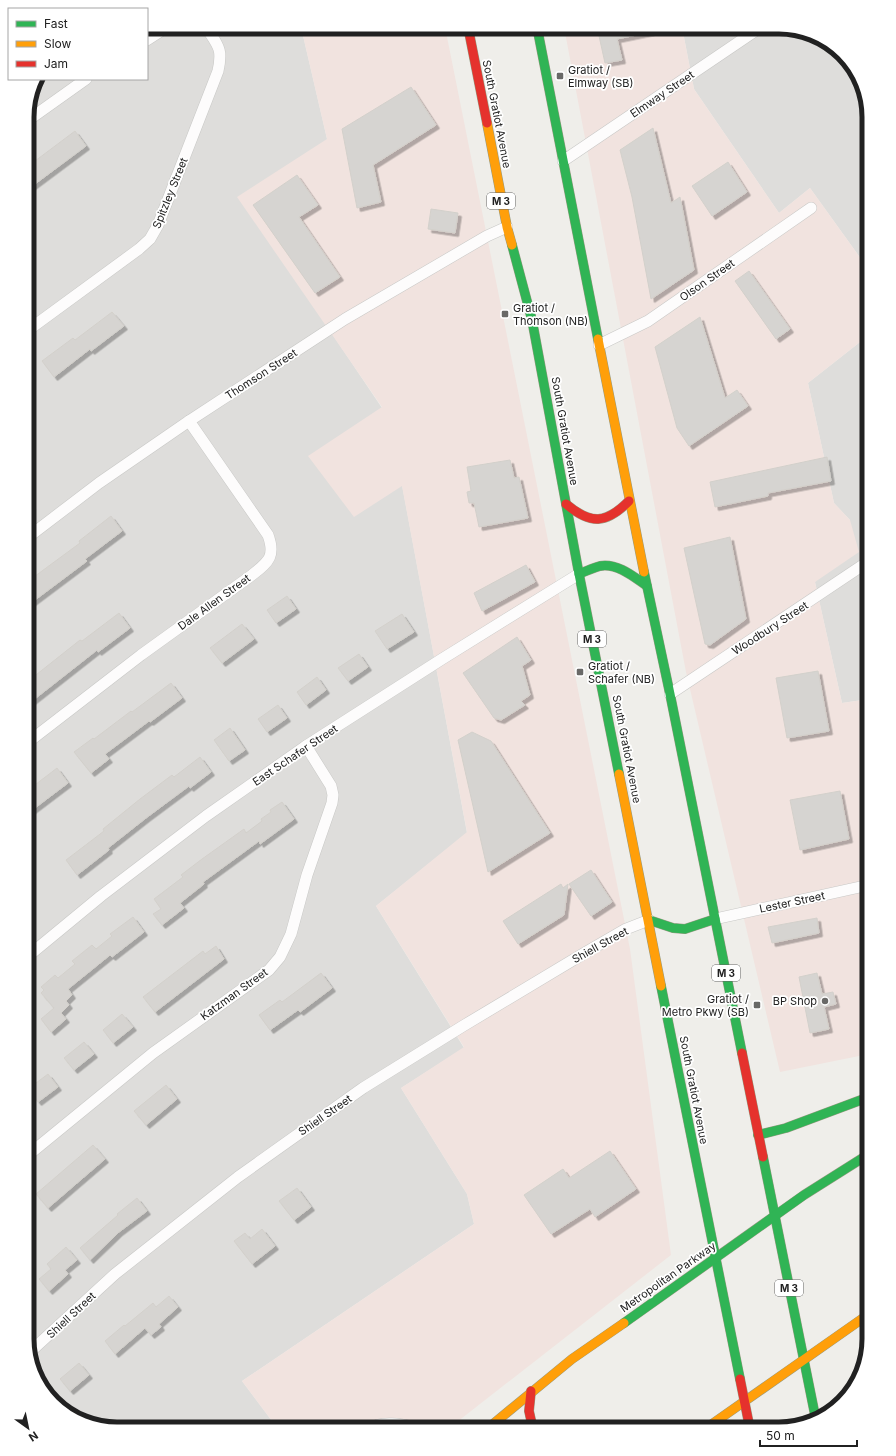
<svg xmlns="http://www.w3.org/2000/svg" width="896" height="1456" font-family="Inter,sans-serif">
	<defs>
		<filter id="shadow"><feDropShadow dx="3.5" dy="3.5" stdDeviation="0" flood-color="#0004"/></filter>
	</defs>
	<rect width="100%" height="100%" fill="#efeeea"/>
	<!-- residential -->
	<g fill="#dedddb">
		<path d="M147 27H301L327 139 316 310 382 408 402 485 467 833 376 906 464 1048 401 1088 467 1194 474 1224 242 1381 278 1429H111L67 1414 36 1379 27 1339V111L36 79H147Z"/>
		<path d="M682 27H785L829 42 860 77 869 117V270L810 188 779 213 694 89Z"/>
		<path d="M869 335V699L842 703 815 582 850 520 834 503 808 383Z"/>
	</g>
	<!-- commercial -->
	<g fill="#f1e3df">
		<path d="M301 27H445L630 949 671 1255 448 1429H278L242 1381 474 1224 467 1194 401 1088 464 1047 376 906 467 832 402 486 354 517 308 456 382 407 237 197 327 139Z"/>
		<path d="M564 27H682L694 89 779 213 810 188 869 270V335L808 383 834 503 850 520 859 552 815 582 842 703 869 699V1054L780 1072 686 672Z"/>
	</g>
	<!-- building -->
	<g fill="#d6d4d1" stroke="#d3d0cb" filter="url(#shadow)">
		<path d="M597 27H651V32L617 39 622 60 605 63Z"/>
		<path d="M411 87 436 125 373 165 381 202 357 208 342 129Z"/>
		<path d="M653 128 671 203 680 197 694 270 651 299 632 197 620 150Z"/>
		<path d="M75 131 86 146 27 190V167Z"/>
		<path d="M728 162 747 192 712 216 692 186Z"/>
		<path d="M297 175 318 205 299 217 340 277 315 293 253 205Z"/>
		<path d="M431 209 458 213 455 233 428 229Z"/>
		<path d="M749 271 790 329 776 339 735 281Z"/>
		<path d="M112 312 124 326 91 351 90 349 54 377 42 361 73 338 75 340Z"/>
		<path d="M700 317 725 398 737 390 748 406 689 446 677 428 655 347Z"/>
		<path d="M827 457 831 481 768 493V496L715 507 710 482Z"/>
		<path d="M510 460 514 478 519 477 528 518 479 527 474 503H469L467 492 471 491 467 467Z"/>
		<path d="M111 516 122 531 85 559 87 561 27 606V582L80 543 79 541Z"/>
		<path d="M730 537 746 619 710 645 705 644 684 548Z"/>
		<path d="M526 565 535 582 482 611 474 593Z"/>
		<path d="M287 596 296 609 276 623 267 610Z"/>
		<path d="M119 613 130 628 98 652 97 650 27 705V682L80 640 82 641Z"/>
		<path d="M402 614 414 632 387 649 375 631Z"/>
		<path d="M242 624 254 639 222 663 210 648Z"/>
		<path d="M517 637 531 660 522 666 530 695 521 701 525 705 501 720 494 718 463 673Z"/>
		<path d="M359 654 368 667 348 681 338 668Z"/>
		<path d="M818 671 829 731 787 738 776 678Z"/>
		<path d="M317 677 326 690 306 705 297 692Z"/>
		<path d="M171 683 182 698 150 722 149 721 105 754 109 759 91 773 74 752 93 738 94 739 131 711 132 712Z"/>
		<path d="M278 705 287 718 267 732 258 719Z"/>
		<path d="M230 728 245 750 229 761 214 740Z"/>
		<path d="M472 732 491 741 550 833 488 872 458 740Z"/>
		<path d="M200 757 211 772 190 788 189 786 146 818 108 848 109 850 77 875 66 860 104 831 103 829 140 799 172 775 174 777Z"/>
		<path d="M57 768 68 783 27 814V791Z"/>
		<path d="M840 791 849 839 800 850 790 800Z"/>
		<path d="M282 802 294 819 260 844 259 841 203 882 204 884 180 903 184 908 162 925 153 914 161 909 154 899 183 877 181 875 202 859 244 829 246 833 262 821 261 819 271 812 270 810Z"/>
		<path d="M591 870 612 902 591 916 569 884Z"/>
		<path d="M561 884 563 888 568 884 564 915 518 944 503 921Z"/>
		<path d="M133 917 144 932 112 957 110 955 68 989 72 995 66 1001 69 1005 61 1013 66 1019 51 1032 41 1019 54 1008 41 993 44 990 41 987 55 975 58 978 75 964 72 961 92 945 96 949 112 936 110 934Z"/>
		<path d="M817 918 819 933 772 943 768 927Z"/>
		<path d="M216 946 224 959 155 1012 143 997 203 951 205 954Z"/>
		<path d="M321 973 332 988 300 1012 298 1010 270 1030 259 1015 280 1000 282 1002Z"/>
		<path d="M817 973 822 994 833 992 836 1004 824 1007 829 1029 810 1033 799 977Z"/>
		<path d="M122 1014 133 1027 113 1043 103 1030Z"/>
		<path d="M84 1042 94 1054 74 1070 64 1058Z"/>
		<path d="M48 1074 58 1087 38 1102 28 1089Z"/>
		<path d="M166 1085 177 1099 146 1125 134 1111Z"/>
		<path d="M93 1145 105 1159 48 1208 36 1194Z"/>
		<path d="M610 1151 636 1189 595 1217 590 1209 551 1234 524 1195 563 1169 569 1178Z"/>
		<path d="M297 1188 311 1207 294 1220 279 1201Z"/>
		<path d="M137 1198 147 1211 119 1232 90 1260 80 1248 118 1215 117 1214Z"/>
		<path d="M262 1229 275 1246 252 1264 234 1241 245 1233 250 1239Z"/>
		<path d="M66 1247 77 1260 65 1270 68 1274 49 1291 39 1279 51 1269 47 1264Z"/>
		<path d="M169 1296 178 1307 159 1324 161 1327 151 1335 145 1328 115 1354 105 1341 124 1325 125 1326 153 1303 156 1307Z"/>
		<path d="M79 1363 89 1375 70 1391 60 1379Z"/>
	</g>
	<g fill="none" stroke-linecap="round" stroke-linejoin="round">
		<defs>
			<g id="street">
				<path d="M147 40 167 27"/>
				<path d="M27 121 86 79"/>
				<path d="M563 161 761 27"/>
				<path d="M27 331 139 249 150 239 158 225 218 71C223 48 218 46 206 27"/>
				<path d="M599 345 648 321 811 208"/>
				<path d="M27 538 99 483 189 421 345 319 487 236 507 227"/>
				<path d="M670 694 869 561"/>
				<path d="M27 743 141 655 252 575C268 562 276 557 268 535L189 421"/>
				<path d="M715 919 869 885"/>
				<path d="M27 957 101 896 206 816 306 746 442 659 579 574"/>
				<path d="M27 1156 153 1053 269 970 280 957 291 934 307 875 332 803 333 795 331 786 306 746"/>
				<path d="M30 1352 115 1274 238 1177 363 1088 463 1026 583 954 626 929 649 920"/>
				<path d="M369 1429C384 1419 407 1426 423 1429"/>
			</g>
			<g id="fast">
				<path d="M537 27 598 339"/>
				<path d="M512 245 532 320 579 574 619 774"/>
				<path d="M644 572 670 694 742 1053"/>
				<path d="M579 574C586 571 593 568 600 566 618 563 634 577 647 586"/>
				<path d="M649 920 673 928 685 929 715 919"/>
				<path d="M661 986 740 1379"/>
				<path d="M758 1135 786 1128 869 1097"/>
				<path d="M763 1157 816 1420"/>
				<path d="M624 1323 804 1195 869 1154"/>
			</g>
			<g id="slow">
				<path d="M487 123 507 227 512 245"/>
				<path d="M598 339 644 572"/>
				<path d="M619 774 661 986"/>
				<path d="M487 1429 572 1359 624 1323"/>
				<path d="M705 1429 869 1314"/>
			</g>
			<g id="jam">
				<path d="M468 27 487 123"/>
				<path d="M566 504C591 525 606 524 629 501"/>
				<path d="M742 1053 763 1157"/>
				<path d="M740 1379 750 1429"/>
				<path d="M531 1391 529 1411 533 1429"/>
			</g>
		</defs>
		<!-- street casing -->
		<use href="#street" stroke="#c8c8c6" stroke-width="12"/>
		<!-- fast casing -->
		<use href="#fast" stroke="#969a80" stroke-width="10"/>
		<!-- slow casing -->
		<use href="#slow" stroke="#969a80" stroke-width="10"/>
		<!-- jam casing -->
		<use href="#jam" stroke="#969a80" stroke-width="10"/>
		<!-- street -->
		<use href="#street" stroke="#fdfcfc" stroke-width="11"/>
		<!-- fast -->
		<use href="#fast" stroke="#30b455" stroke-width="9"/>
		<!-- slow -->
		<use href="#slow" stroke="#ff9f0a" stroke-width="9"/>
		<!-- jam -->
		<use href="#jam" stroke="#e5322d" stroke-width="9"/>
	</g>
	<!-- markers -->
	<g fill="#696967" stroke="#fff" stroke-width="1.5">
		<rect x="556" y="72" width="8" height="8" rx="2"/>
		<rect x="501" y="310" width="8" height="8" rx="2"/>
		<rect x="576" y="668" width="8" height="8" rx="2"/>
		<circle cx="825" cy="1001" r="4"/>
		<rect x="753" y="1001" width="8" height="8" rx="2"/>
	</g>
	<g text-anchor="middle" stroke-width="3.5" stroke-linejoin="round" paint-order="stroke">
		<!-- shield labels -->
		<g fill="#fff" stroke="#646464" stroke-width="1">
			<rect x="487" y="193" width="28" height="16" rx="3"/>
			<rect x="578" y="631" width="28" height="16" rx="3"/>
			<rect x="712" y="965" width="28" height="16" rx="3"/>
			<rect x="775" y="1280" width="28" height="16" rx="3"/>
		</g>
		<g font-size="10" font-weight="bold" fill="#212121">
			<text x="501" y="205">M 3</text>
			<text x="592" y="643">M 3</text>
			<text x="726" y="977">M 3</text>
			<text x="789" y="1292">M 3</text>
		</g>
		<!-- poi labels -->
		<g font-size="11" fill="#212121" stroke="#fff" text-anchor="start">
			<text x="568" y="74">Gratiot /<tspan x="568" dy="13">Elmway (SB)</tspan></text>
			<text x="513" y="312">Gratiot /<tspan x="513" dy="13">Thomson (NB)</tspan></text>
			<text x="588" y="670">Gratiot /<tspan x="588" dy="13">Schafer (NB)</tspan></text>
			<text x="749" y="1003" text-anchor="end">Gratiot /<tspan x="749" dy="13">Metro Pkwy (SB)</tspan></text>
			<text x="817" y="1005" text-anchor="end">BP Shop</text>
		</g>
		<!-- street labels -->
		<g font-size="11" fill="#212121" stroke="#fff">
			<text transform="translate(662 94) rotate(-34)" y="4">Elmway Street</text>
			<text transform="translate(497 114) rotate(79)" y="4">South Gratiot Avenue</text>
			<text transform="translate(170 193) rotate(-68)" y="4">Spitzley Street</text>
			<text transform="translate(707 280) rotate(-35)" y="4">Olson Street</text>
			<text transform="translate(261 374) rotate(-33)" y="4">Thomson Street</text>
			<text transform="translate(565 431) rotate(80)" y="4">South Gratiot Avenue</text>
			<text transform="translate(214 602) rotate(-36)" y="4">Dale Allen Street</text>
			<text transform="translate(770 628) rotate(-33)" y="4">Woodbury Street</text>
			<text transform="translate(627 749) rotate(79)" y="4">South Gratiot Avenue</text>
			<text transform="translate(295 755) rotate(-34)" y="4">East Schafer Street</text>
			<text transform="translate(792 902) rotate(-12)" y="4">Lester Street</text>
			<text transform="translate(600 945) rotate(-29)" y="4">Shiell Street</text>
			<text transform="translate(234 994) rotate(-36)" y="4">Katzman Street</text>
			<text transform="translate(694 1090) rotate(79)" y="4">South Gratiot Avenue</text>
			<text transform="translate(325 1115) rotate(-35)" y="4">Shiell Street</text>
			<text transform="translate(668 1277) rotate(-35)" y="4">Metropolitan Parkway</text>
			<text transform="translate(71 1315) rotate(-43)" y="4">Shiell Street</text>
		</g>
	</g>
	<!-- crop -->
	<path d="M0 0H896V1456H0ZM117 34H779A83 83 0 0 1 862 117V1339A83 83 0 0 1 779 1422H117A83 83 0 0 1 34 1339V117A83 83 0 0 1 117 34Z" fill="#fff" fill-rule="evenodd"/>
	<path fill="none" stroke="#212121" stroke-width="5" d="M117 34H779A83 83 0 0 1 862 117V1339A83 83 0 0 1 779 1422H117A83 83 0 0 1 34 1339V117A83 83 0 0 1 117 34Z"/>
	<!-- legend -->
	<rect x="8" y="8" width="140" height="72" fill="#ffffff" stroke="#a6a6a6"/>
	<rect x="16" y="21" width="20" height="6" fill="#30b455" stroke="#a6a6a6"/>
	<text x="44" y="28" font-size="12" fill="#212121">Fast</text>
	<rect x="16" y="41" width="20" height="6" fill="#ff9f0a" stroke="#a6a6a6"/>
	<text x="44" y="48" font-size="12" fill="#212121">Slow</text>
	<rect x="16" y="61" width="20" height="6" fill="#e5322d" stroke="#a6a6a6"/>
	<text x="44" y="68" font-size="12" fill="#212121">Jam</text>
	<!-- north arrow -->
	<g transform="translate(28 1428) rotate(147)" stroke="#ffffff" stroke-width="3" paint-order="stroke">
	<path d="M0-3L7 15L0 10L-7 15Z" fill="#212121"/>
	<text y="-6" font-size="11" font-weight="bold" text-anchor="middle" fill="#212121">N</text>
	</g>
	<!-- scale -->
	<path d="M760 1440v6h97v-6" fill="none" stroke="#212121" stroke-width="2"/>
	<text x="766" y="1440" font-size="12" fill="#212121" stroke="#ffffff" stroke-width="3" paint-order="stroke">50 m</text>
</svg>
